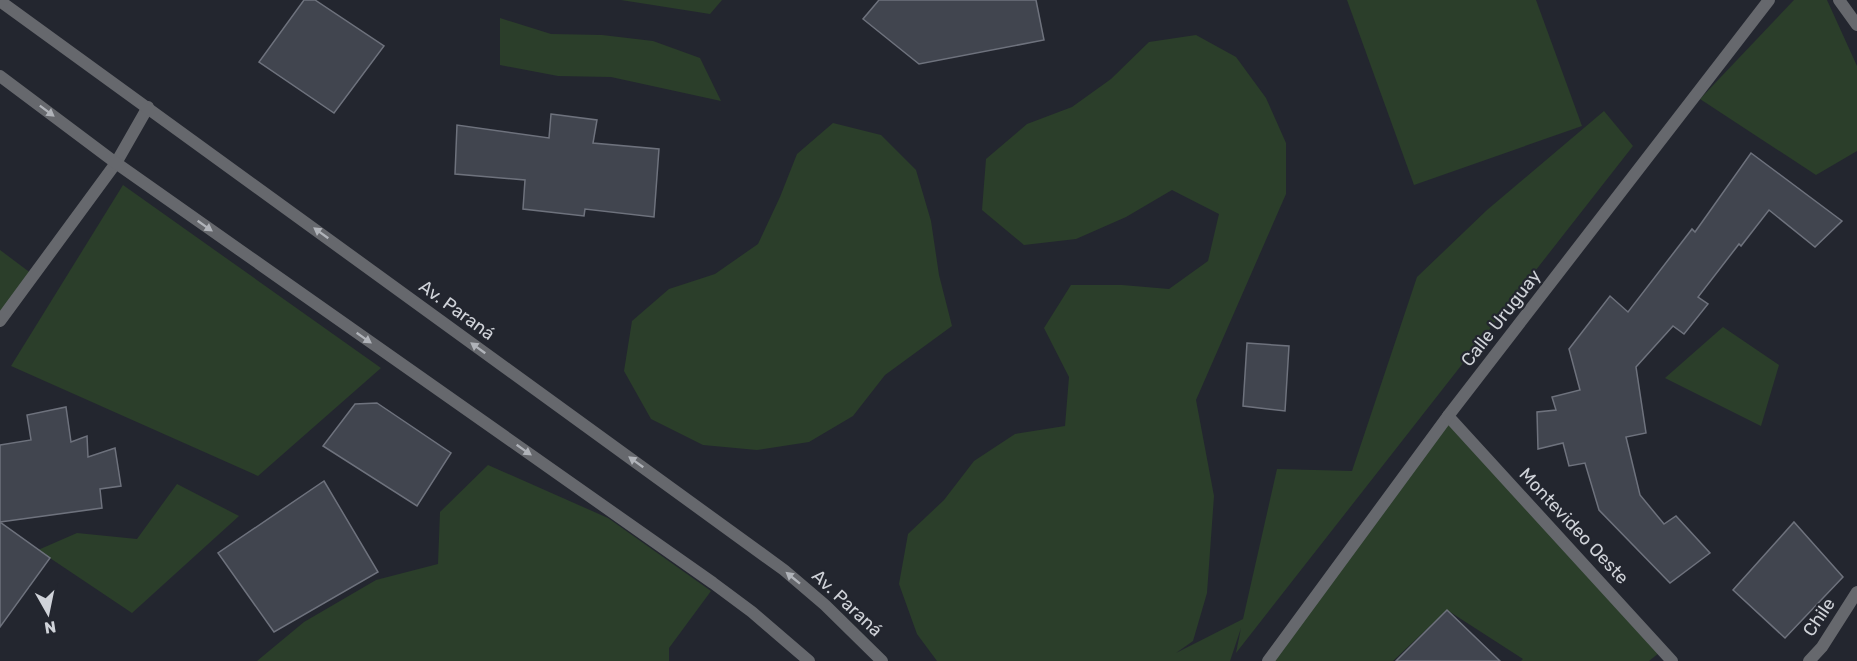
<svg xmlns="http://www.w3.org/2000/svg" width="1857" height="661" font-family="Rubik,sans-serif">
	<rect width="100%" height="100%" fill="#23262f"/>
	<!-- green -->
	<g fill="#2b3e2a">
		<path d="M621 0H722L710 14Z"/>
		<path d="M1347 0H1536L1582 126 1414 185Z"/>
		<path d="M1794 0H1827L1857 66V151L1816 175 1700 99Z"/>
		<path d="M500 18 551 34 602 35 653 41 700 58 721 101 611 77 558 76 500 65Z"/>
		<path d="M1196 35 1236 57 1266 98 1286 143V194L1196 400 1214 496 1207 593 1193 641 1176 653 1243 619 1277 469 1352 471 1417 277 1487 210 1604 111 1633 146 1236 653 1241 628 1230 661H937L917 634 899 584 908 534 944 500 974 461 1015 434 1065 426 1069 377 1044 328 1071 285H1122L1169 289 1208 261 1219 214 1172 190 1126 217 1076 239 1024 245 982 210 986 159 1027 124 1072 107 1111 79 1149 42Z"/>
		<path d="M833 123 881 135 916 170 931 221 939 275 952 326 885 375 853 416 809 442 757 450 703 445 651 419 624 371 632 321 669 289 715 274 758 244 780 197 797 154Z"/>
		<path d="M123 185 381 368 258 476 11 366Z"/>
		<path d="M0 250 32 274 0 314Z"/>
		<path d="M1723 327 1779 365 1761 426 1665 378Z"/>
		<path d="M1448 424 1659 653 1649 661H1521L1523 659 1447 610 1393 661H1265Z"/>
		<path d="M488 465 608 518 711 591 669 648V661H257L304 622 376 580 438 564 440 512Z"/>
		<path d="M177 484 239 516 132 613 38 550 77 533 137 539Z"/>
	</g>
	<!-- building -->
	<g fill="#41454f" stroke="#6e727d" stroke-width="1.5">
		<path d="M304 0H315L384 46 334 113 259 62Z"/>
		<path d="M879 0H1036L1044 40 919 64 863 19Z"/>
		<path d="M551 114 597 120 593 143 659 149 654 217 585 209 584 216 523 209 525 180 455 174 457 125 549 138Z"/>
		<path d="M1751 153 1842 221 1815 247 1769 210 1741 246 1739 244 1698 297 1708 304 1684 334 1673 326 1636 367 1646 433 1626 437 1640 495 1664 524 1676 516 1710 553 1670 583 1599 510 1585 463 1569 466 1563 443 1538 449 1537 412 1556 410 1552 397 1580 390 1569 349 1610 296 1628 312 1692 229 1695 232Z"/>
		<path d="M1247 343 1289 346 1285 411 1243 406Z"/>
		<path d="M377 403 451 453 417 506 323 446 355 404Z"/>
		<path d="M66 407 71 442 87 436 88 457 115 448 121 486 100 489 102 508 0 522 50 558 0 627V445L31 440 27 415Z"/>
		<path d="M324 481 378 572 274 632 218 553Z"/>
		<path d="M1794 522 1843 577 1785 638 1733 590Z"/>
		<path d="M1447 610 1500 661H1396Z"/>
	</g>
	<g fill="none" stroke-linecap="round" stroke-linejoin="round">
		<!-- minor -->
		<g stroke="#66686d" stroke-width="12">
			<path d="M1839 0 1857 25"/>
			<path d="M0 321 116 163 148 107"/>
			<path d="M1448 416 1672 661"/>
			<path d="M1268 661 1448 416 1769 0"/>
			<path d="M1809 661 1822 647 1857 592"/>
		</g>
		<!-- tertiary -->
		<g stroke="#66686d" stroke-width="12">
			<path d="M0 1 784 570 825 605 882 661"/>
			<path d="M0 76 116 163 713 583 752 612 809 661"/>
		</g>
	</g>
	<!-- one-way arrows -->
	<defs><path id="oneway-solid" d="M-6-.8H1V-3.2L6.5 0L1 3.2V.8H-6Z" transform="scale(1.5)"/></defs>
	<g fill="#b0b3b9">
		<use href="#oneway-solid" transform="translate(47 111) rotate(37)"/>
		<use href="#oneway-solid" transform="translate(205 226) rotate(35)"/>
		<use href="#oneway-solid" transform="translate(321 233) rotate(-144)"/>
		<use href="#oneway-solid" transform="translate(364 338) rotate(35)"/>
		<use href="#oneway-solid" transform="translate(478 348) rotate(-144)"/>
		<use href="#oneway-solid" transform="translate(524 450) rotate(35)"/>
		<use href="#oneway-solid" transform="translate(636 462) rotate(-144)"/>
		<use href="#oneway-solid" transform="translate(793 578) rotate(-141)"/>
	</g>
	<g text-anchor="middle" stroke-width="4.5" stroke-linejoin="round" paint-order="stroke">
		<!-- street labels -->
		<g font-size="18" fill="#d0d3d9" stroke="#23262f">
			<text transform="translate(457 310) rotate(36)" y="6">Av. Paraná</text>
			<text transform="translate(1501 318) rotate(-52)" y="6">Calle Uruguay</text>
			<text transform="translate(1574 526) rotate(47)" y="6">Montevideo Oeste</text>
			<text transform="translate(847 603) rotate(43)" y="6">Av. Paraná</text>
			<text transform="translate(1819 617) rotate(-56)" y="6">Chile</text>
		</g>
	</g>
	<!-- north arrow -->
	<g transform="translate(48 613) rotate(171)" stroke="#23262f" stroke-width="4.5" paint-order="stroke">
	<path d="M0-4.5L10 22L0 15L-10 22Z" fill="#d0d3d9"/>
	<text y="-9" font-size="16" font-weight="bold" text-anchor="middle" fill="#d0d3d9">N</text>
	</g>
</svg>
